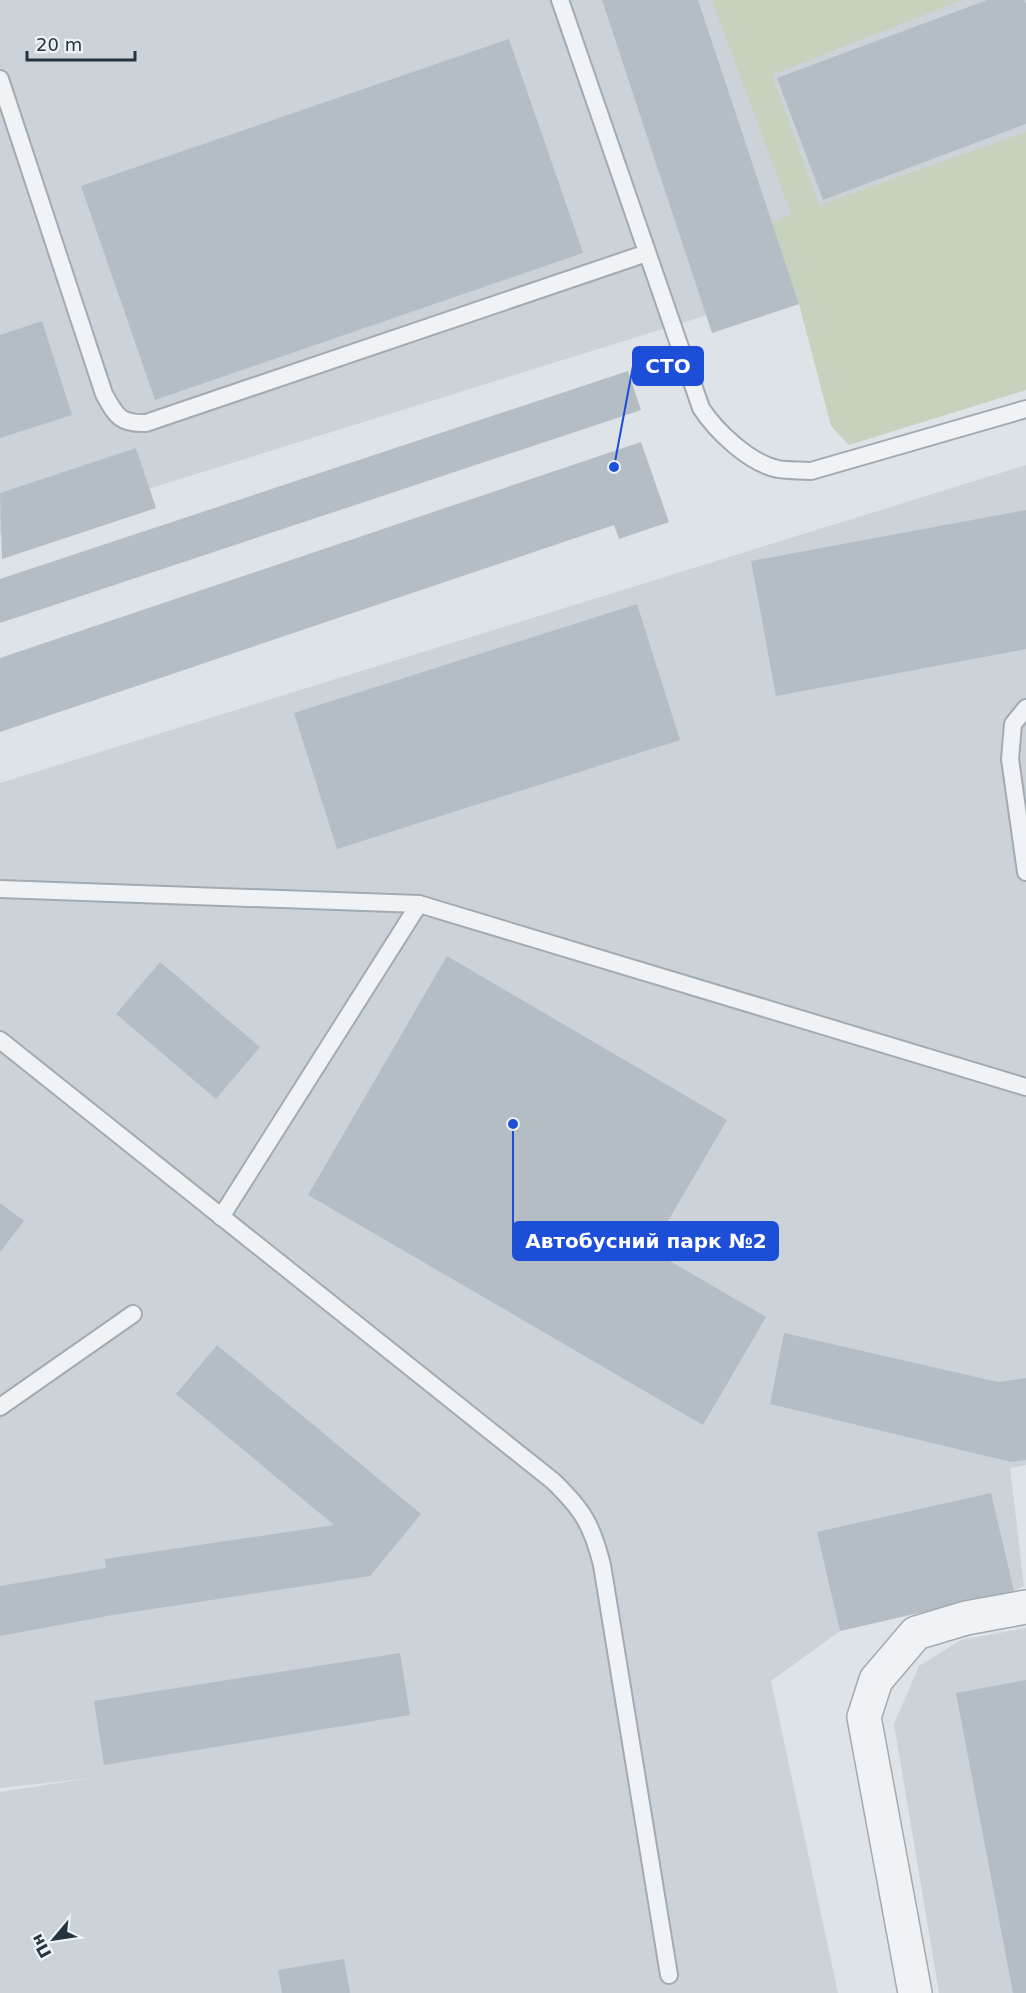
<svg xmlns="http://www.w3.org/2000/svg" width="1026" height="1993" font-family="'DejaVu Sans',sans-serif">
	<rect width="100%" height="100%" fill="#dde3e7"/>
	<!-- built -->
	<g fill="#cbd3d9">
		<path d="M0 0H1026V200L791 289 0 535Z"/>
		<path d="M1026 465V1465L1010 1468 1024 1586 1014 1591 840 1631 771 1681 838 1993H0V1792L91 1778 0 1788V783Z"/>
		<path d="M1026 1628V1993H939L894 1724 919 1666 961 1640Z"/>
	</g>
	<!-- green -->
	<path fill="#c7d2be" d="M712 0H962L772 75 819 205 1026 132V390L849 445 831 426 799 304 772 222 791 214Z"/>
	<!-- building -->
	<g fill="#b4bdc4">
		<path d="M602 0H698L799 304 712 333Z"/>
		<path d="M987 0H1024L1026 4V124L823 200 777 78Z"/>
		<path d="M509 39 583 253 155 400 81 186Z"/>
		<path d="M42 321 72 415 0 438V335Z"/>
		<path d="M628 371 641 410 0 623V579Z"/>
		<path d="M641 442 669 522 619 539 614 525 0 732V658Z"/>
		<path d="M136 448 156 508 2 559 0 493Z"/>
		<path d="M1026 510V649L776 696 751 561Z"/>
		<path d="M637 604 680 740 337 849 294 713Z"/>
		<path d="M447 956 727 1120 651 1250 766 1317 703 1425 308 1195Z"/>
		<path d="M160 962 260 1047 216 1099 116 1014Z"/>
		<path d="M0 1203 24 1221 0 1252Z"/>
		<path d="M784 1333 998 1382 1026 1378V1460L1011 1462 770 1404Z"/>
		<path d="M217 1345 421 1514 370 1576 113 1615 0 1636V1586L106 1568 105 1559 334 1525 176 1394Z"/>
		<path d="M991 1493 1014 1591 840 1631 817 1532Z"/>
		<path d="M400 1653 410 1715 104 1765 94 1701Z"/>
		<path d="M1026 1680V1993H1013L956 1693Z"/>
		<path d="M344 1959 350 1993H282L278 1970Z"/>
	</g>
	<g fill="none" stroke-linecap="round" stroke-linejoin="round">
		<defs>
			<g id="service">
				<path d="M560 0 701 408C716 431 749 463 778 469 789 471 801 470 811 471L1026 409"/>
				<path d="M0 79 104 394C116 416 120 424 146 423L647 253"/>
				<path d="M1026 708 1013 724 1010 759 1026 872"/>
				<path d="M0 889 419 904 1026 1087"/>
				<path d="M0 1040 553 1481C583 1510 592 1525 602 1565L669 1975"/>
				<path d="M221 1217 419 904"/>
				<path d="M0 1407 133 1314"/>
			</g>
			<path id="minor" d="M915 1993 864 1717 876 1680 916 1633 966 1618 1026 1607"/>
		</defs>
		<!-- service casing -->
		<use href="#service" stroke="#a2abb1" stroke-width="20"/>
		<!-- minor casing -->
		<use href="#minor" stroke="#a2abb1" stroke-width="36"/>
		<!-- service -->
		<use href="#service" stroke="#f0f3f6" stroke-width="16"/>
		<!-- minor -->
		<use href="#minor" stroke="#f0f3f6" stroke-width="33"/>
	</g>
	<!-- callouts -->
	<path fill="none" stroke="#1d4ed8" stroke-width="2" d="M614 467L633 366M513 1124L513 1241"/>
	<g fill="#1d4ed8" stroke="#ecf2f5" stroke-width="2">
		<circle cx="614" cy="467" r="6"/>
		<circle cx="513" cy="1124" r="6"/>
	</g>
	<g fill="#1d4ed8" stroke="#1d4ed8" stroke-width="2">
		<rect x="633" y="347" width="70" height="38" rx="6"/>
		<rect x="513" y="1222" width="265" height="38" rx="6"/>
	</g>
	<g font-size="20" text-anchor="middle" font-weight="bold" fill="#fff">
		<text x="668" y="373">СТО</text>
		<text x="646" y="1248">Автобусний парк №2</text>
	</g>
	<!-- north arrow -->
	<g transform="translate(54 1939) rotate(241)" stroke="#ecf2f5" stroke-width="4.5" paint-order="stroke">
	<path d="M0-4.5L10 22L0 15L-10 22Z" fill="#26343e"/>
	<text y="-9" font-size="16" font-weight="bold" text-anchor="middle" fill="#26343e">Пн</text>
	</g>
	<!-- scale -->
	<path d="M27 51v9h108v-9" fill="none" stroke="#26343e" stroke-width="3"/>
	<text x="36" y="51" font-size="18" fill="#26343e" stroke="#ecf2f5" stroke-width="4.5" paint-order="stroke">20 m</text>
</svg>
